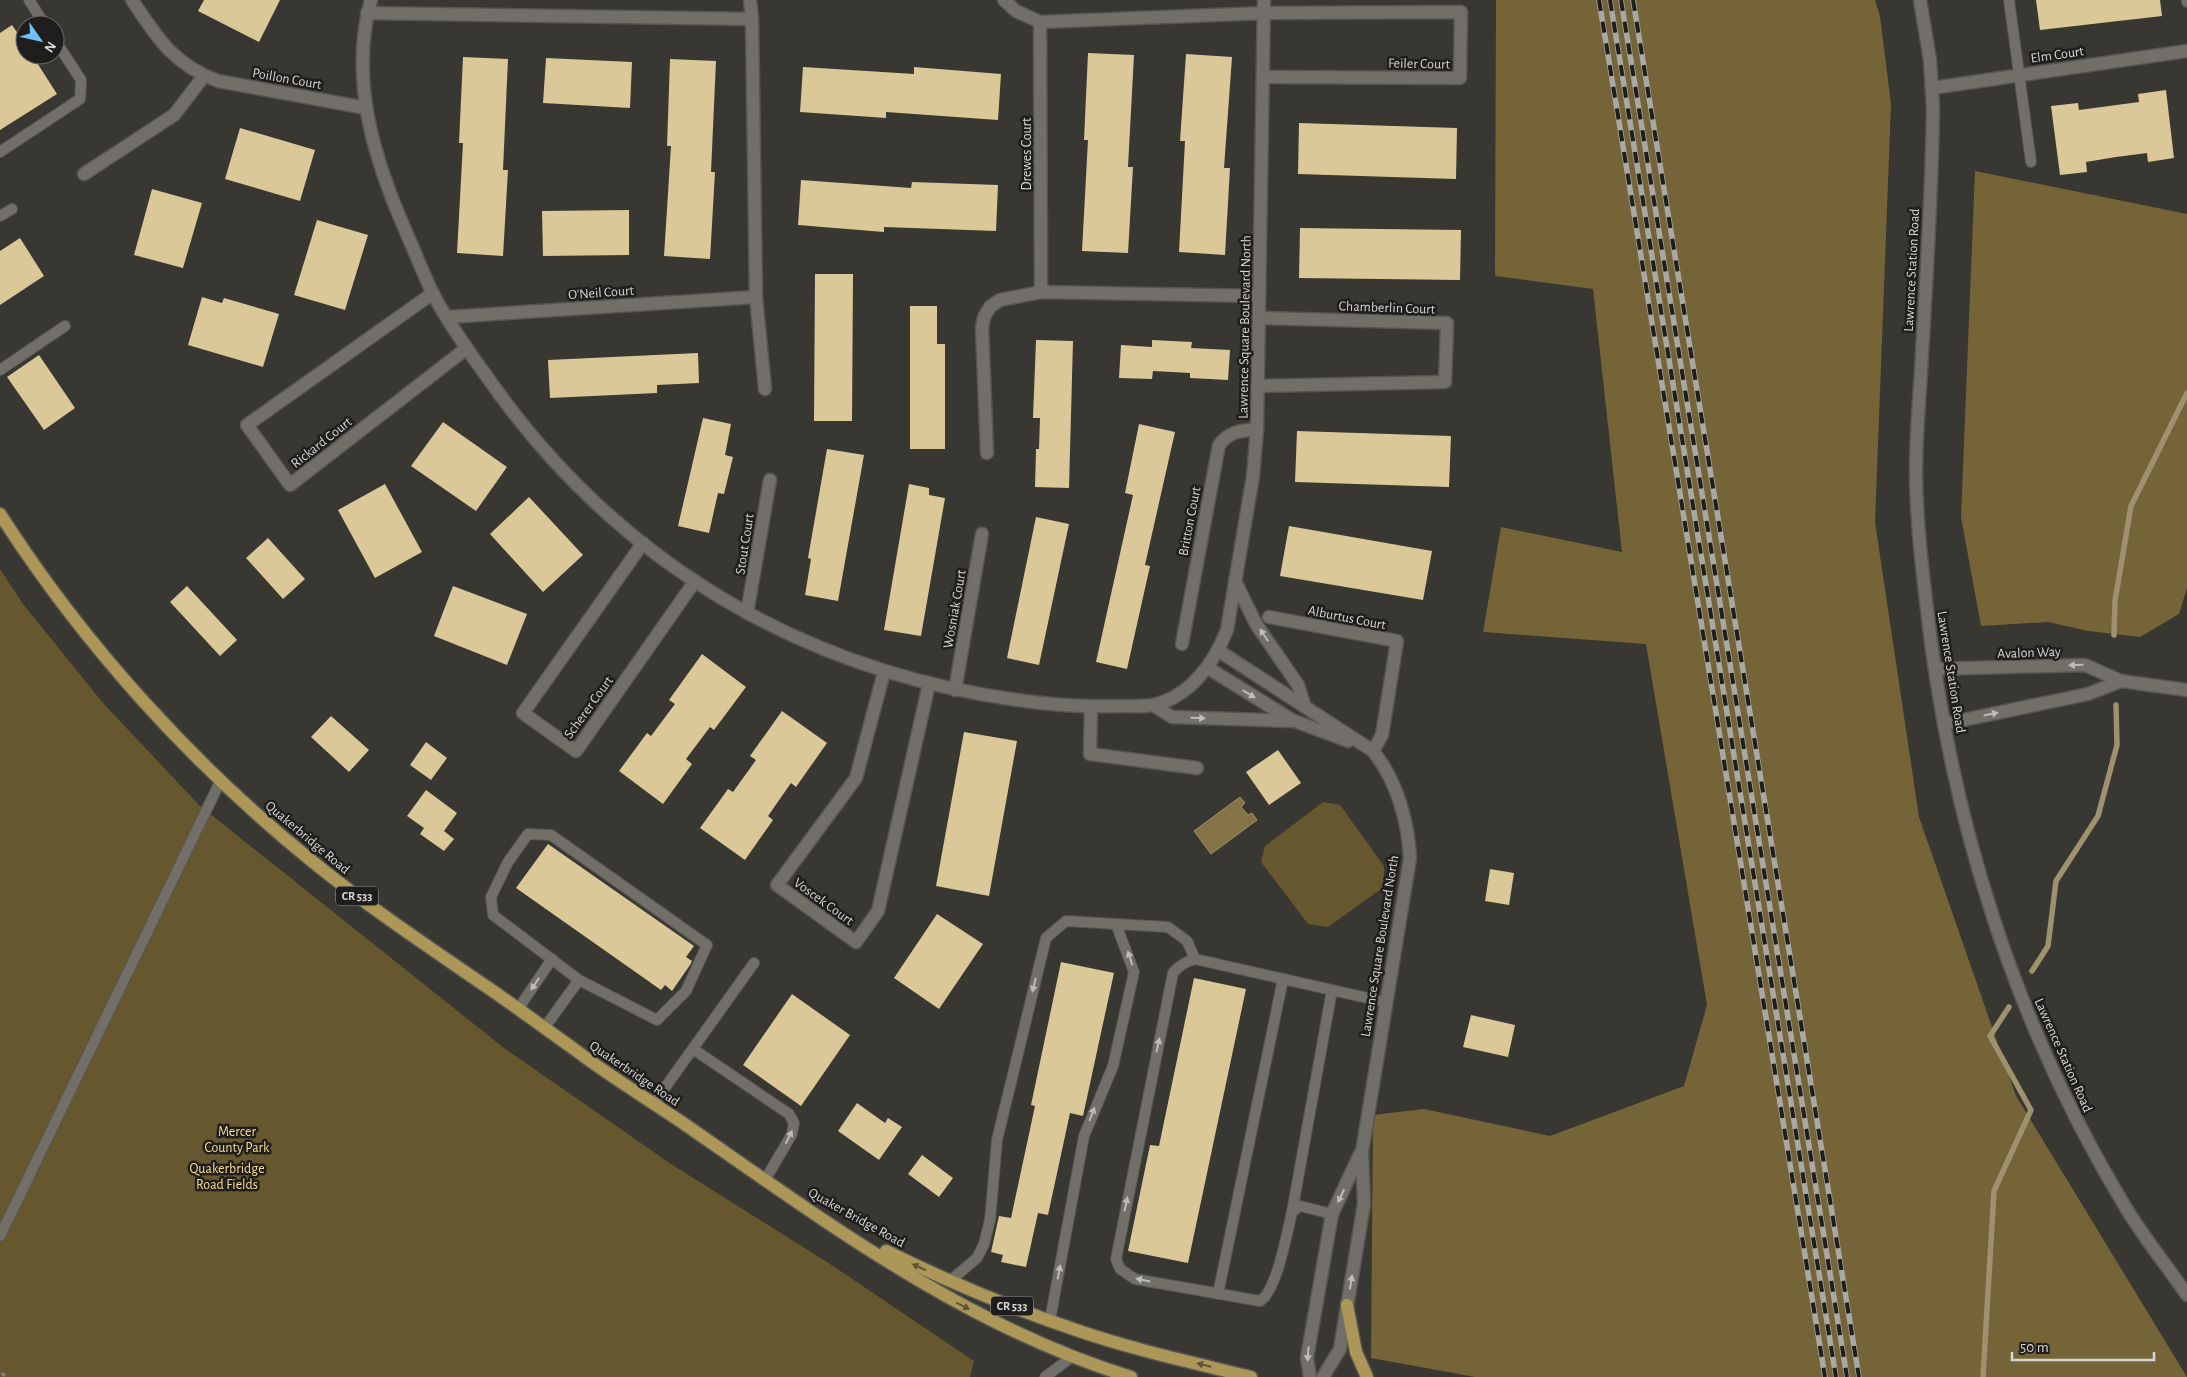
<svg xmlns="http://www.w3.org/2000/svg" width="2187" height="1377" font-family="'Alegreya Sans',sans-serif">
	<rect width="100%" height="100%" fill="#393731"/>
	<!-- green -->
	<g fill="#67572e">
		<path d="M0 569 23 604 103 703 199 805 504 1048 671 1164 830 1264 974 1361 970 1377H0Z"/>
		<path d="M1323 802 1340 805 1384 866V887L1328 927 1308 924 1261 862 1265 846Z"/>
	</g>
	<!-- forest -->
	<g fill="#756437">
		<path d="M1496 0H1875L1880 16 1891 104 1875 522 1919 817 2016 1096 2187 1377H1475L1371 1358 1373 1115 1424 1109 1550 1136 1684 1086 1707 1005 1646 644 1483 632 1501 527 1622 552 1593 289 1495 276Z"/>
		<path d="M1975 171 2187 214V588L2179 614 2140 637 2088 631 2048 622 1981 626 1961 517Z"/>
	</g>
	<!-- water -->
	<path fill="#847346" stroke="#9d9170" d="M1240 797 1245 803 1241 807 1248 815 1252 813 1257 820 1211 854 1194 831Z"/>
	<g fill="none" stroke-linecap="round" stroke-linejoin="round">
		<!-- stream -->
		<g stroke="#9d9170" stroke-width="5.5">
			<path d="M2114 635 2115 601 2131 506 2187 393"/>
			<path d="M2032 971 2048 946 2056 881 2098 816 2117 745 2116 705"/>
			<path d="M1983 1377 1994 1191 2031 1110 1990 1036 2009 1007"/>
		</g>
	</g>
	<!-- building -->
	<g fill="#dac899">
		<path d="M204 0H280L259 42 198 11Z"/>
		<path d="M2036 0H2160L2162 16 2040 30Z"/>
		<path d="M12 25 25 44V55H32L57 94 0 130V33Z"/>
		<path d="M1088 53 1134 55 1128 167H1133L1128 253 1082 251 1088 140H1084Z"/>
		<path d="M1186 54 1232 57 1224 168H1230L1225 255 1179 252 1185 141H1180Z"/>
		<path d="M463 57 508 59 503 170H508L503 256 457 253 463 143H459Z"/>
		<path d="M546 58 632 62 630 108 543 103Z"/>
		<path d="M670 59 716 61 711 172H715L710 259 664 256 671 146H667Z"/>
		<path d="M803 67 914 74V67L1001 74 998 120 886 112V118L800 112Z"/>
		<path d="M2166 90 2174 158 2148 162 2147 153 2116 157 2086 162 2087 172 2060 175 2051 106 2078 103 2079 110 2139 102 2138 94Z"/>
		<path d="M1299 123 1457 128 1456 179 1298 174Z"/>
		<path d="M240 128 315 150 300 201 225 179Z"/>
		<path d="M801 180 911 188 912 182 998 185 996 231 884 227V232L798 225Z"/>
		<path d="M152 189 202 203 183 268 134 255Z"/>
		<path d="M629 210V255L543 256 542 211Z"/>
		<path d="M317 220 368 235 345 310 294 295Z"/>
		<path d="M1300 228 1461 230 1460 280 1299 278Z"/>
		<path d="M20 238 44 276 0 305V251Z"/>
		<path d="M815 274H853L852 421H814Z"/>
		<path d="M202 297 222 303 224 298 279 314 263 367 188 345Z"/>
		<path d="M910 306H937V344H945V449H910Z"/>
		<path d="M1036 340 1073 341 1069 488 1035 487 1036 449H1039L1040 418H1033Z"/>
		<path d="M1152 340 1192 342 1191 348 1230 350 1228 380 1190 378V373L1153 371 1152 379 1119 378 1121 345 1152 347Z"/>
		<path d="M698 353 699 383 657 385V393L550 398 548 360Z"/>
		<path d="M39 355 75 408 44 430 7 377Z"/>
		<path d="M703 418 731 424 725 455 733 457 724 494 718 493 709 533 678 526Z"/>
		<path d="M443 422 507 467 476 511 411 466Z"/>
		<path d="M1139 424 1175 432 1145 565 1150 566 1127 669 1096 662 1133 495 1125 493Z"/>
		<path d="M1297 431 1451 436 1449 487 1295 482Z"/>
		<path d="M827 449 864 455 838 601 805 595 811 559 808 558Z"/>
		<path d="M385 484 422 552 375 578 338 510Z"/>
		<path d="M909 484 929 488V495L945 498 921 636 884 630Z"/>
		<path d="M529 497 583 555 543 592 490 534Z"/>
		<path d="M1036 517 1069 524 1039 665 1007 658Z"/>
		<path d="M1289 526 1432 551 1423 600 1280 576Z"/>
		<path d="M268 538 305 579 283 599 246 558Z"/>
		<path d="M187 586 237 640 220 656 170 602Z"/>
		<path d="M453 586 527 614 507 665 434 636Z"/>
		<path d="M702 654 746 687 714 730 710 727 686 759 692 764 663 804 619 771 647 733 651 736 675 704 669 700Z"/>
		<path d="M782 711 827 743 796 787 791 783 768 816 773 820 745 860 700 828 728 789 733 792 756 760 750 756Z"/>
		<path d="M331 716 369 750 349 772 311 737Z"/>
		<path d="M964 732 1017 741 989 896 936 886Z"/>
		<path d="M426 742 447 758 431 780 410 765Z"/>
		<path d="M1278 750 1301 783 1269 805 1246 772Z"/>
		<path d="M426 790 457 813 444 831 454 839 444 851 420 834 424 828 407 816Z"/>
		<path d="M548 844 694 946 686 957 692 961 690 965 672 991 665 985 661 990 516 888Z"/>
		<path d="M1490 869 1514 873 1509 905 1485 901Z"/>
		<path d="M937 914 983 944 939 1009 894 978Z"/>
		<path d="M1061 962 1114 973 1083 1116 1070 1113 1048 1215 1038 1213 1026 1267 1001 1262 1003 1255 991 1252 999 1216 1011 1218 1035 1106 1031 1105Z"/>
		<path d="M1194 978 1246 989 1188 1263 1128 1251 1150 1145 1159 1146Z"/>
		<path d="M792 994 850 1035 801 1106 743 1065Z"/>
		<path d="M1471 1015 1515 1025 1508 1057 1463 1047Z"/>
		<path d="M857 1103 885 1123 888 1118 902 1127 879 1160 838 1131Z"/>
		<path d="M922 1155 953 1178 939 1197 908 1174Z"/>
	</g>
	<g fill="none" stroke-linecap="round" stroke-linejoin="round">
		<defs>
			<g id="lane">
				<path d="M29 0 45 25"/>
				<path d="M2009 0 2031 162"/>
				<path d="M2187 0V2"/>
				<path d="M0 152 80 99 81 80 55 40"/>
				<path d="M0 216 12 209"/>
				<path d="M0 370 65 326"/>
				<path d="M528 834 551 835 707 945 686 991 657 1020 579 980 493 915 491 897 508 862Z"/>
				<path d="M1116 924 1168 927 1187 941 1195 959"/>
				<path d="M518 1009 552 959"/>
				<path d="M545 1027 579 980"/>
				<path d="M693 1049 789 1114 794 1123 792 1134 765 1180"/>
				<path d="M654 1103 754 963"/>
				<path d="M1292 1212 1332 990"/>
				<path d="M1332 1214 1300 1206 1292 1212C1287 1232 1277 1291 1260 1301L1135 1279 1120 1269 1116 1259 1173 973C1180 965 1185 962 1195 959L1385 1002"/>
				<path d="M0 1236 221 780"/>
				<path d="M951 1280 977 1258 984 1244 990 1220 997 1140 1046 938 1066 921 1116 924 1134 972 1113 1066 1084 1136 1050 1320"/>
				<path d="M1218 1294 1283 979"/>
				<path d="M1045 1377 1073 1356"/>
			</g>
			<g id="street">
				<path d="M132 0C157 38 174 65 218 81L366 108"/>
				<path d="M371 0C349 80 374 159 406 232 415 252 423 273 432 292 447 321 466 348 485 374 618 566 811 678 1042 703 1069 706 1094 707 1120 706 1131 706 1142 707 1153 705 1190 697 1214 663 1227 630L1253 476 1257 429 1264 0"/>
				<path d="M750 0 752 19 756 297 765 389"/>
				<path d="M1004 0 1016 11 1040 22 1264 13 1461 12 1460 78 1263 77"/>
				<path d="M367 13 752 19"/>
				<path d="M1040 22 1041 292"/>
				<path d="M1932 88 2187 51"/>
				<path d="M84 174 174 115 204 76"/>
				<path d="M433 293 247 425 290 485 467 348"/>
				<path d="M448 317 756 297"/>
				<path d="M1257 386 1445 382 1447 323 1259 318"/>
				<path d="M987 453 982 328 984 317 990 307 1000 300 1041 292 1259 296"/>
				<path d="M643 543 523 713 576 751 695 581"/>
				<path d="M1235 581 1256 624 1298 685 1305 707"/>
				<path d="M747 613 770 480"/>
				<path d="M1269 617 1397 641 1382 735 1373 751"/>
				<path d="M1182 644 1219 445C1230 431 1240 431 1257 429"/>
				<path d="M1219 651 1373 751C1397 781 1408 821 1410 858L1362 1152 1364 1204 1340 1349 1323 1377"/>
				<path d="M1208 668 1292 720 1348 741"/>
				<path d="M1935 669 2085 665 2121 681 2187 690"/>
				<path d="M884 672 856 778 777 885 856 942 878 911 929 684"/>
				<path d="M955 690 982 534"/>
				<path d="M1153 705 1172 717 1292 721"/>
				<path d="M1091 707 1090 754 1197 768"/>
				<path d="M1944 724 2088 694 2121 681"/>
				<path d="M1310 1377 1307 1358 1332 1214 1360 1154"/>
			</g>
			<path id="secondary" d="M1920 0 1930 60 1933 108C1932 196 1926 283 1921 371 1919 404 1916 437 1916 471 1916 514 1921 558 1926 601 1949 815 2014 1024 2126 1208 2144 1238 2167 1266 2187 1295"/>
			<g id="primary">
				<path d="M0 514C84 645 192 764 313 862 370 908 430 948 490 989 520 1010 549 1031 578 1052 611 1077 646 1098 680 1121 822 1219 964 1326 1131 1377"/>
				<path d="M886 1251C949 1282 1013 1309 1079 1331 1135 1350 1194 1363 1251 1377"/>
				<path d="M1347 1305 1356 1352 1367 1377"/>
			</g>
		</defs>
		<!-- lane casing -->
		<use href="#lane" stroke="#575551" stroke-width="12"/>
		<!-- street casing -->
		<use href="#street" stroke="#575551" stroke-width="15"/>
		<!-- secondary casing -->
		<use href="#secondary" stroke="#575551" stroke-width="15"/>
		<!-- primary casing -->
		<use href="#primary" stroke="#575551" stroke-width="15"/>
		<!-- path -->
		<path stroke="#85837f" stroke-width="3" stroke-dasharray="4 4" stroke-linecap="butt" d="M2 1373 6 1377"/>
		<!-- lane -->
		<use href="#lane" stroke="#716f68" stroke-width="10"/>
		<!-- street -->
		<use href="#street" stroke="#716f68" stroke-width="12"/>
		<!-- secondary -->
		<use href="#secondary" stroke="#716f68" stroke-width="12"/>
		<!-- primary -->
		<use href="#primary" stroke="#ac9758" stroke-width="12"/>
		<defs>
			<g id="rail">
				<path d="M1599 0 1825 1377"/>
				<path d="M1610 0 1836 1377"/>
				<path d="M1621 0 1847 1377"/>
				<path d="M1633 0 1859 1377"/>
			</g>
		</defs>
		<!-- rail casing -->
		<use href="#rail" stroke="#a9a8a4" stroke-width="5.5"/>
		<!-- rail -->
		<use href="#rail" stroke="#1f1e1c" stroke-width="4" stroke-dasharray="11" stroke-linecap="butt"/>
	</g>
	<!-- one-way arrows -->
	<defs><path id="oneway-solid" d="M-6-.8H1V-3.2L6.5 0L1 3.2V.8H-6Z" transform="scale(1.25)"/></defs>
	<g fill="#bebcb8">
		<use href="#oneway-solid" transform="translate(1264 635) rotate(-124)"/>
		<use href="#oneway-solid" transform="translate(2076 665) rotate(178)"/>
		<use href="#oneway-solid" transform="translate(1249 694) rotate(31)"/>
		<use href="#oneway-solid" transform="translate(1991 714) rotate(-11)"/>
		<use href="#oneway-solid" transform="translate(1198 718) rotate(2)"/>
		<use href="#oneway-solid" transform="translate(1130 958) rotate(-108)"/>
		<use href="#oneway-solid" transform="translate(535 984) rotate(124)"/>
		<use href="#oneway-solid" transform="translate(1034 985) rotate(104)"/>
		<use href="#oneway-solid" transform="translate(1158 1045) rotate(-78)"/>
		<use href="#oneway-solid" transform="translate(1092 1114) rotate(-69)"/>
		<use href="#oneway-solid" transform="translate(789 1137) rotate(-64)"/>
		<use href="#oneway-solid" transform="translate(1341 1196) rotate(115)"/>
		<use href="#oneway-solid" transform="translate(1126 1204) rotate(-78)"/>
		<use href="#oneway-solid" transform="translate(1059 1272) rotate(-80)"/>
		<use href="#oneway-solid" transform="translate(1143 1280) rotate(-168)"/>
		<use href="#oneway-solid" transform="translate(1351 1282) rotate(-81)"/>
		<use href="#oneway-solid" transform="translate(1308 1354) rotate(94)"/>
	</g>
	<g fill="#5e5437">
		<use href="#oneway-solid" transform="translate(919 1267) rotate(-156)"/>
		<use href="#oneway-solid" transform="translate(963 1306) rotate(27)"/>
		<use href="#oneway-solid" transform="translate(1204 1365) rotate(-166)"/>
	</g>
	<g text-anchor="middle" stroke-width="5" stroke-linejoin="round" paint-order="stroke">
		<!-- shield labels -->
		<g fill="#1f1e1c" stroke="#a09f9c" stroke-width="1">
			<rect x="336" y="886.5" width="42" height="19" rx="4"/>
			<rect x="991" y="1296.5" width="42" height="19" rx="4"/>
		</g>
		<g font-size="12" font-weight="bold" fill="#d7d6d3">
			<text x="357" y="900">CR 533</text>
			<text x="1012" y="1310">CR 533</text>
		</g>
		<!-- street labels -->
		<g font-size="14" fill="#d7d6d3" stroke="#1f1e1c">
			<text transform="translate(2057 54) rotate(-8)" y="5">Elm Court</text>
			<text transform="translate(1419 63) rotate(1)" y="5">Feiler Court</text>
			<text transform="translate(287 78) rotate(10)" y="5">Poillon Court</text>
			<text transform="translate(1026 154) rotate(-90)" y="5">Drewes Court</text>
			<text transform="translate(1911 270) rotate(-87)" y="5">Lawrence Station Road</text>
			<text transform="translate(601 292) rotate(-4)" y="5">O'Neil Court</text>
			<text transform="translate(1387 307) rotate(2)" y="5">Chamberlin Court</text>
			<text transform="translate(1244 327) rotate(-89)" y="5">Lawrence Square Boulevard North</text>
			<text transform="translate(321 442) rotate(-38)" y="5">Rickard Court</text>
			<text transform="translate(1189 521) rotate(-79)" y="5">Britton Court</text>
			<text transform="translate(744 544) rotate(-81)" y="5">Stout Court</text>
			<text transform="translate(954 609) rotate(-80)" y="5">Wosniak Court</text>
			<text transform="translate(1347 617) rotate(11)" y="5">Alburtus Court</text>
			<text transform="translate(2029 652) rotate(-2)" y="5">Avalon Way</text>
			<text transform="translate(1952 672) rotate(81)" y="5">Lawrence Station Road</text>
			<text transform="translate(588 707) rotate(-54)" y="5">Scherer Court</text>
			<text transform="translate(308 837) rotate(40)" y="5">Quakerbridge Road</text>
			<text transform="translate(824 901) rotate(36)" y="5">Voscek Court</text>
			<text transform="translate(1379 946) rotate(-81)" y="5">Lawrence Square Boulevard North</text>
			<text transform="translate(2064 1055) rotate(66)" y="5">Lawrence Station Road</text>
			<text transform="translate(635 1073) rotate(34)" y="5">Quakerbridge Road</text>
			<text transform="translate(857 1217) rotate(29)" y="5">Quaker Bridge Road</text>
		</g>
		<!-- park labels -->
		<g font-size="14" fill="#f8dc94" stroke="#1f1e1c">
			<text x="237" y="1136">Mercer<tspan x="237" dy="16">County Park</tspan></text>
			<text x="227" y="1173">Quakerbridge<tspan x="227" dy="16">Road Fields</tspan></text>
		</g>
	</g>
	<!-- north arrow -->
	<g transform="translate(40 40) rotate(124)"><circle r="24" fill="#1f1e1c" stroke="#696865"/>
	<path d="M0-4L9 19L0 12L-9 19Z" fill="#72c1f5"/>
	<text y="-8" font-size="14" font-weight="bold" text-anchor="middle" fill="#d7d6d3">N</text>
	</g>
	<!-- scale -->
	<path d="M2012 1352v8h142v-8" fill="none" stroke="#d7d6d3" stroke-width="2.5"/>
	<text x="2020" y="1352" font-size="15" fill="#d7d6d3" stroke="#1f1e1c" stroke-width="4" paint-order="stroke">50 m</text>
</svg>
